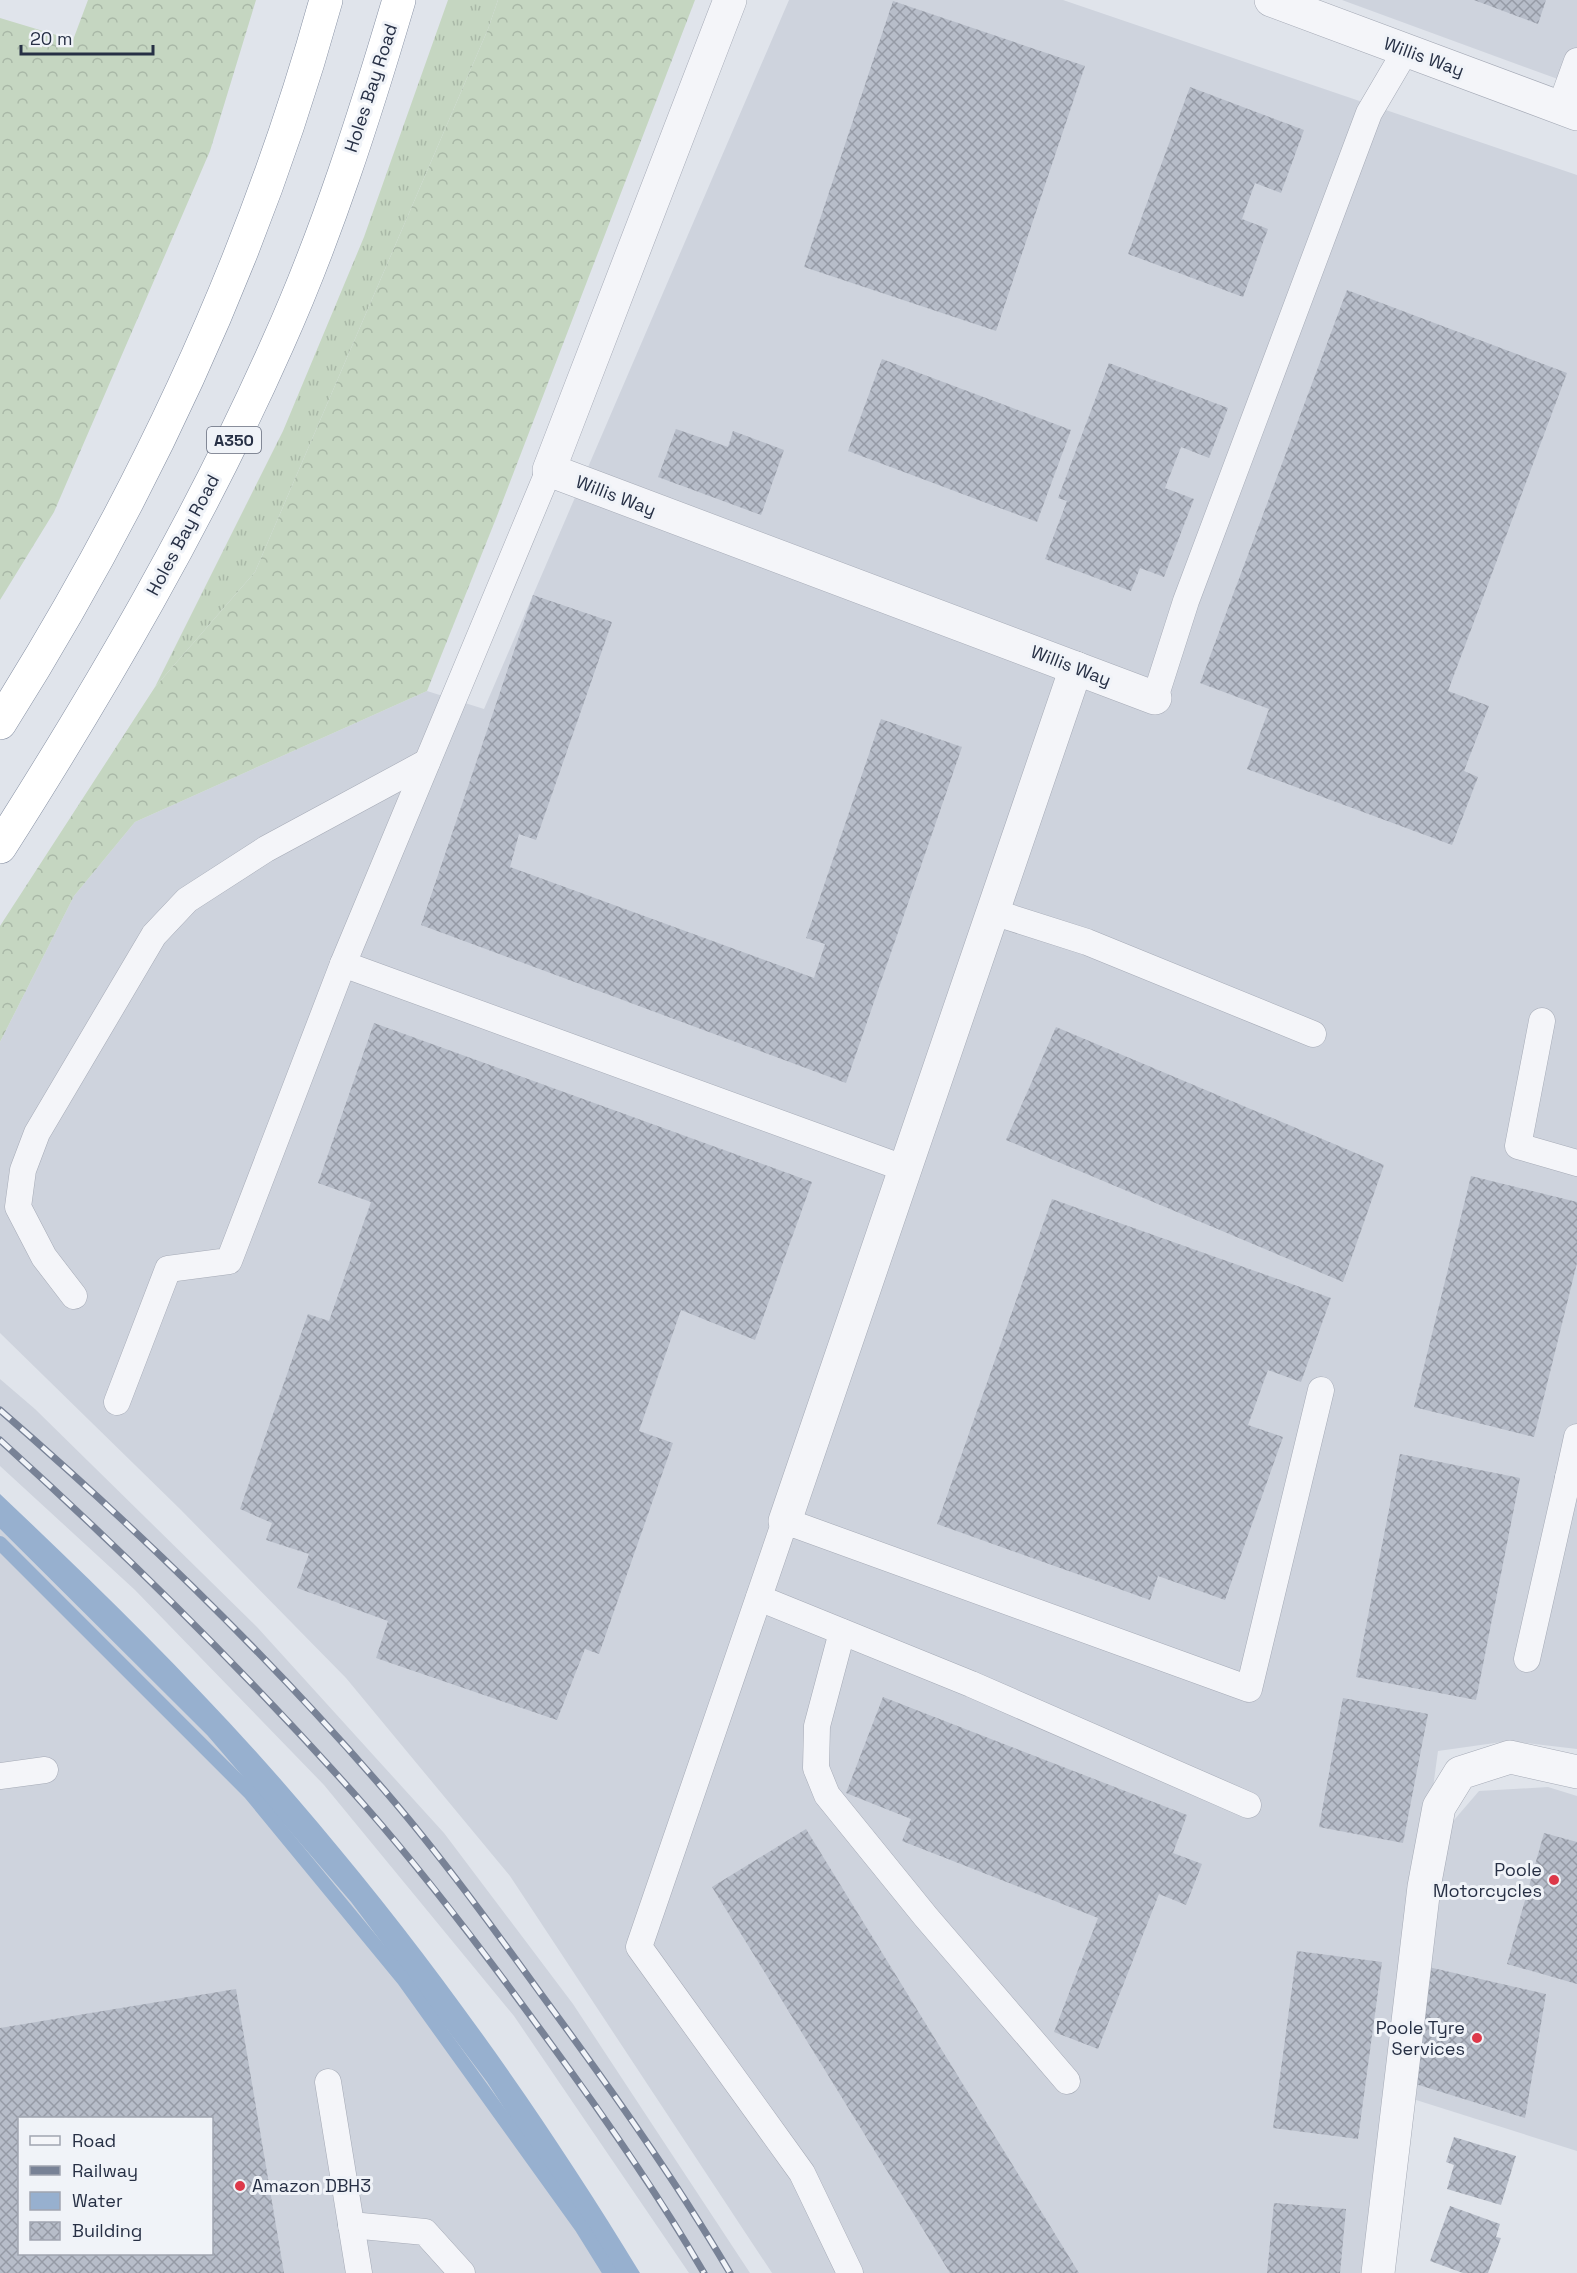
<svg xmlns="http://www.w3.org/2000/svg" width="1577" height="2273" font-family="'Space Grotesk',sans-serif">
	<defs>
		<pattern id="grass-tufts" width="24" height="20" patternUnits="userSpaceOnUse" patternTransform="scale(1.5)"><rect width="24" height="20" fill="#c5d6c1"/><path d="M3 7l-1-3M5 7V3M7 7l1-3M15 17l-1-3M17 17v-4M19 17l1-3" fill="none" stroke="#a9b8a7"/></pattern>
		<pattern id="forest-crowns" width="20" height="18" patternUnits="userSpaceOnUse" patternTransform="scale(1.5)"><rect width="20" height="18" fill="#c5d6c1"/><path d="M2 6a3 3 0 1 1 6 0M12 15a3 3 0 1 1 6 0" fill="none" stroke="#a9b8a7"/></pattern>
		<pattern id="building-cross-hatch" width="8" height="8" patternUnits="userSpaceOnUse" patternTransform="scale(1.5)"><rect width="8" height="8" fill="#b7bdc9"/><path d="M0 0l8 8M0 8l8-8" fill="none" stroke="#959aa5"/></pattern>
	</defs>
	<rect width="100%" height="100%" fill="#e0e4eb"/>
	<!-- built -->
	<g fill="#ced3dd" fill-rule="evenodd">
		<path d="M789 0H1063L1577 175V1749L1509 1741 1438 1751 1367 2273H772L510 1876 346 1678 181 1510 0 1333V1042L74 896 135 822 427 691 484 709Z"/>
		<path d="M1342 0H1577V86L1511 62Z"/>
		<path d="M0 1379 35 1409 257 1627 444 1833 573 2004 750 2273H689L514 2016 324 1785 135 1590 0 1466Z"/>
		<path d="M0 1529 207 1735 351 1902 487 2082 612 2273H0ZM20 2118H212V2254H20Z"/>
		<path d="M1548 1787 1577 1796V2151L1413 2099 1448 1827 1479 1791Z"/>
	</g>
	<!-- grass -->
	<path fill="url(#grass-tufts)" d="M448 0H498L488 29 255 572 155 687 283 431 364 237Z"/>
	<!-- forest -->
	<g fill="url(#forest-crowns)">
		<path d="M88 0H256L210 151 54 512 0 600V18L73 40Z"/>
		<path d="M498 0H695L497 516 427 691 135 822 74 896 0 1042V926L155 687 255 572 488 29Z"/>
	</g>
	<!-- water -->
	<path fill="#97b0cf" d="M0 1494C111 1599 220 1706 318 1823 437 1964 544 2115 640 2273H612L487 2082 351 1902 207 1735 0 1529Z"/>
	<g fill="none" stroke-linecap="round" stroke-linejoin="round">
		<!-- stream -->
		<path stroke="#97b0cf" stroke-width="14" d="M0 1543 250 1793 403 1979 582 2228 610 2273"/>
	</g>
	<!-- building -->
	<g fill="url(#building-cross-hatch)" fill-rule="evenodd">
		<path d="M1474 0H1546L1538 24Z"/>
		<path d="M893 1 1085 66 996 331 804 267Z"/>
		<path d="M1190 87 1304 130 1281 193 1255 183 1242 219 1268 229 1243 297 1128 254Z"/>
		<path d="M1347 290 1567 373 1448 691 1489 706 1464 771 1478 777 1452 845 1247 769 1269 709 1200 683Z"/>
		<path d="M882 359 1071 430 1037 522 848 451Z"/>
		<path d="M1109 363 1228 408 1209 458 1181 447 1165 488 1194 499 1164 577 1140 568 1131 591 1045 559 1067 501 1058 498Z"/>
		<path d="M676 429 728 447 733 431 784 450 761 515 658 477Z"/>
		<path d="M533 595 612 622 536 840 519 834 510 867 814 978 825 944 806 938 881 719 962 747 846 1083 421 925Z"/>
		<path d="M374 1023 812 1182 755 1340 681 1310 639 1431 673 1443 599 1654 585 1649 557 1720 376 1658 388 1621 297 1588 309 1554 266 1540 272 1523 240 1509 308 1314 329 1321 371 1202 318 1183Z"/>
		<path d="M1056 1027 1384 1165 1343 1282 1006 1140Z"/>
		<path d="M1471 1176 1577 1202V1263L1534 1437 1414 1407Z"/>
		<path d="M1052 1199 1331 1298 1301 1382 1268 1370 1248 1425 1283 1437 1225 1600 1158 1576 1150 1600 937 1524Z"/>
		<path d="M1400 1454 1520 1478 1476 1700 1356 1677Z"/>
		<path d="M883 1697 1187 1815 1173 1853 1202 1864 1186 1905 1159 1894 1098 2049 1054 2032 1098 1918 902 1841 911 1819 846 1793Z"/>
		<path d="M1343 1698 1428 1714 1403 1843 1319 1827Z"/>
		<path d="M806 1829 1079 2273H950L712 1887Z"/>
		<path d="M1544 1833 1577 1842V1984L1507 1964Z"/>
		<path d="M1297 1951 1382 1962 1358 2139 1273 2128Z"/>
		<path d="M1424 1966 1546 1994 1525 2118 1409 2082Z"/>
		<path d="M236 1989 284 2273H0V2028ZM20 2118H212V2254H20Z"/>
		<path d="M1454 2137 1516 2156 1501 2205 1447 2189 1454 2165 1446 2162Z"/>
		<path d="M1274 2203 1346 2209 1340 2273H1267Z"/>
		<path d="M1450 2206 1500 2224 1496 2237 1501 2238 1488 2273H1463L1430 2261Z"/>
	</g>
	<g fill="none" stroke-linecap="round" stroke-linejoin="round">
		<defs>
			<g id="service">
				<path d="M1560 108 1577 61"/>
				<path d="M1155 698 1186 601 1369 113 1406 50"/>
				<path d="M993 912 1087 942 1313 1034"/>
				<path d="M343 964 906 1169"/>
				<path d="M1542 1021 1518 1146 1577 1163"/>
				<path d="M74 1296 44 1257 18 1207 23 1170 37 1133 154 935 187 900 266 849 427 762"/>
				<path d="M117 1402 168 1269 229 1261 343 964 549 470"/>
				<path d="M1577 1437 1568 1478 1577 1483"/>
				<path d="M759 1598 971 1684 1248 1805"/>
				<path d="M842 1632 817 1726 816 1768 827 1795 926 1917 1067 2081"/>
				<path d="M1527 1659 1568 1478"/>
				<path d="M0 1776 45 1770"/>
				<path d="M328 2082 359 2273"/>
				<path d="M351 2225 425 2232 462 2273"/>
				<path d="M850 2273 802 2173 639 1947 785 1521 1249 1689 1321 1390"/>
			</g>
			<g id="minor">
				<path d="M730 0 549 470 1155 698"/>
				<path d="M1271 0 1577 114"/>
				<path d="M785 1521 1076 668"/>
				<path d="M1378 2273 1424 1887 1439 1807 1460 1773 1510 1757 1577 1772"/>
			</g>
			<g id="trunk">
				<path d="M0 723C142 498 255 257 326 0"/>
				<path d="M0 847C103 685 200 519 278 343 327 234 365 115 399 0"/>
			</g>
		</defs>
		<!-- service casing -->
		<use href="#service" stroke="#a5aab6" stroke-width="27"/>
		<!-- minor casing -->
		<use href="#minor" stroke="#a5aab6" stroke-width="34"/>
		<!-- trunk casing -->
		<use href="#trunk" stroke="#8690a3" stroke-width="34"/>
		<!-- service -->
		<use href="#service" stroke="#f4f5f9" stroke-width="26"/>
		<!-- minor -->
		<use href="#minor" stroke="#f4f5f9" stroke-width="33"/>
		<!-- trunk -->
		<use href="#trunk" stroke="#fff" stroke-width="33"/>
		<defs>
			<g id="rail">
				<path d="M0 1410C135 1527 268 1655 385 1791 441 1856 491 1925 541 1994 608 2085 673 2176 730 2273"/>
				<path d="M0 1440C128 1556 251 1677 365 1806 430 1880 490 1960 548 2040 603 2115 657 2192 704 2273"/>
			</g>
		</defs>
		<!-- rail casing -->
		<use href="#rail" stroke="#788296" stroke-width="7"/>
		<!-- rail -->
		<use href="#rail" stroke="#f0f3f8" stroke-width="4.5" stroke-dasharray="14" stroke-linecap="butt"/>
	</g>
	<!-- markers -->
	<g fill="#dd3849" stroke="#f0f3f8" stroke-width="2">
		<circle cx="1554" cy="1880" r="6"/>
		<circle cx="1477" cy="2038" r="6"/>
		<circle cx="240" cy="2186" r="6"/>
	</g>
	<g text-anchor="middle" stroke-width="6" stroke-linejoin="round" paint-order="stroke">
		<!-- shield labels -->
		<rect fill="#f0f3f8" stroke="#636a7b" stroke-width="1.5" x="207" y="427" width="54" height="26" rx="4.5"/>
		<g font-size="16" font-weight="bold" fill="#273045">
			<text x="234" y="446">A350</text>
		</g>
		<!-- street labels -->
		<g font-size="18" fill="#273045" stroke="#f0f3f8">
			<text transform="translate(1424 57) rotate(20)" y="6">Willis Way</text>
			<text transform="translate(371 88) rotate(-72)" y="6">Holes Bay Road</text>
			<text transform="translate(616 496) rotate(21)" y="6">Willis Way</text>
			<text transform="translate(183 535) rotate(-62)" y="6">Holes Bay Road</text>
			<text transform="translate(1071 666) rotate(21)" y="6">Willis Way</text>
		</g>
		<!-- poi labels -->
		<g font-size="18" fill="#273045" stroke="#f0f3f8" text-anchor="end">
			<text x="1542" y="1876">Poole<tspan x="1542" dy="21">Motorcycles</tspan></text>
			<text x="1465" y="2034">Poole Tyre<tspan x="1465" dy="21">Services</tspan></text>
			<text x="252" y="2192" text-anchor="start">Amazon DBH3</text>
		</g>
	</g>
	<!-- legend -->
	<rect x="18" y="2117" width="195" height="138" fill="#f0f3f8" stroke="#a0a5b0" stroke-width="1.5"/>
	<rect x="30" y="2136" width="30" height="9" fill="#f4f5f9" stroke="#a0a5b0" stroke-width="1.5"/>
	<text x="72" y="2147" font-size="18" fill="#273045">Road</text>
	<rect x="30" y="2166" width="30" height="9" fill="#788296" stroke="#a0a5b0" stroke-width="1.5"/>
	<text x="72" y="2177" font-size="18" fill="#273045">Railway</text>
	<rect x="30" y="2192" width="30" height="18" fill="#97b0cf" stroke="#a0a5b0" stroke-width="1.5"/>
	<text x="72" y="2207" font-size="18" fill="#273045">Water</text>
	<rect x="30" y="2222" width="30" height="18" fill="url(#building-cross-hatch)" stroke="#a0a5b0" stroke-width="1.5"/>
	<text x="72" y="2237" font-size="18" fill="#273045">Building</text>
	<!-- scale -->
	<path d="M21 45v9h132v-9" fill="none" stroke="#273045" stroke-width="3"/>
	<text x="30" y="45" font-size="18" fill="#273045" stroke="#f0f3f8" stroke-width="4.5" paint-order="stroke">20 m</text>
</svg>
